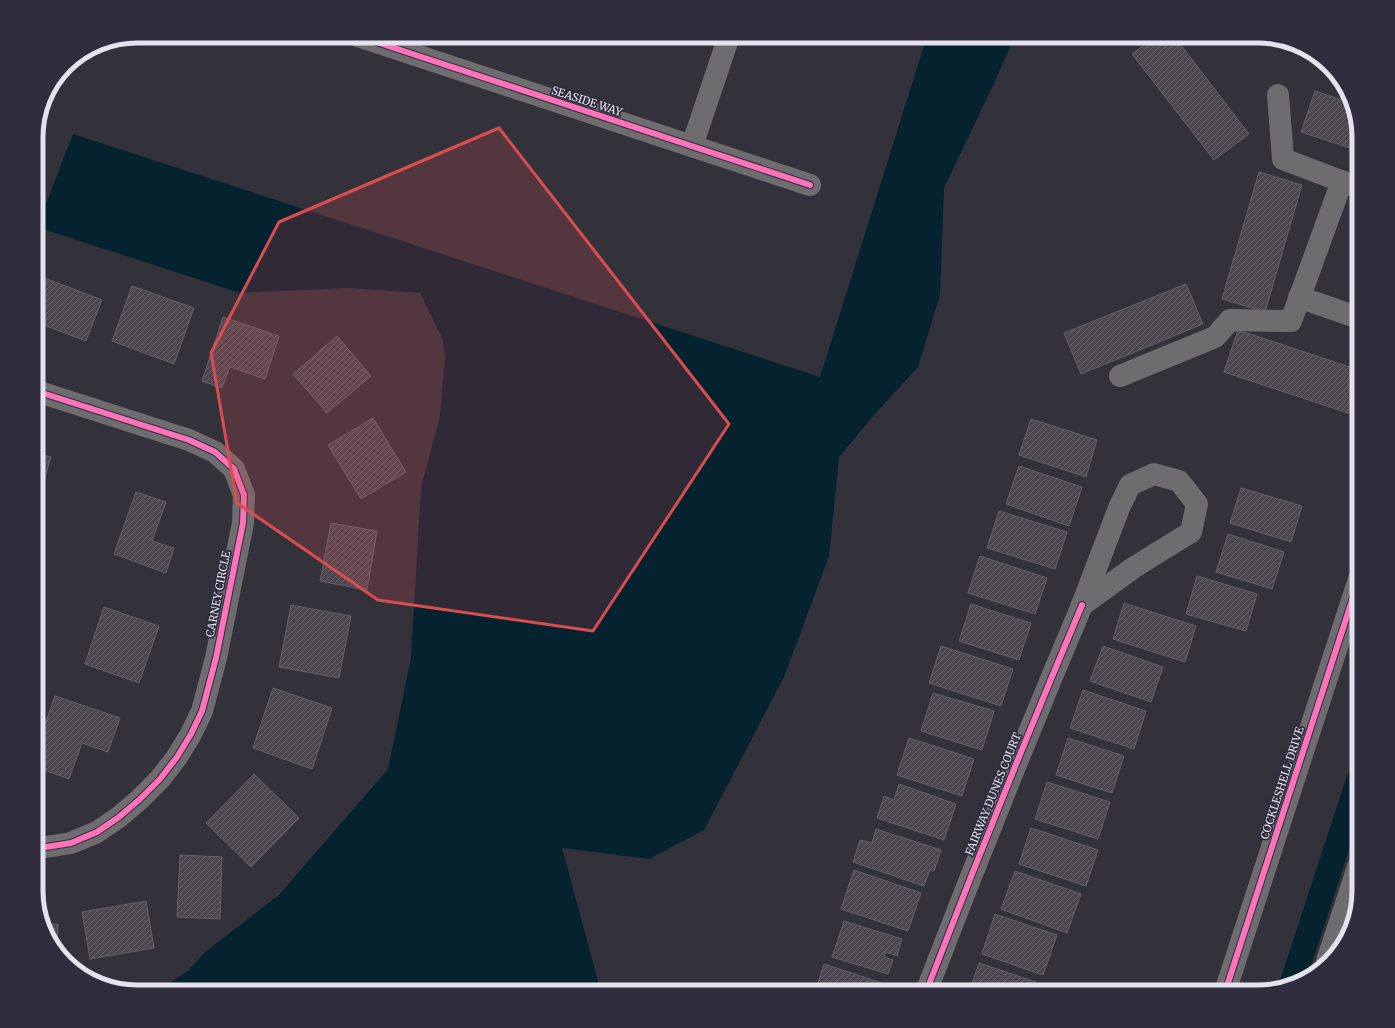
<svg xmlns="http://www.w3.org/2000/svg" width="1395" height="1028" font-family="Merriweather,serif">
	<defs>
		<pattern id="building-hatch" width="6" height="6" patternUnits="userSpaceOnUse"><rect width="6" height="6" fill="#4c464f"/><path d="M-1 1l2-2M0 6l6-6M5 7l2-2" fill="none" stroke="#666069"/></pattern>
	</defs>
	<rect width="100%" height="100%" fill="#33313a"/>
	<!-- water -->
	<path fill="#05222f" d="M927 36H1015L996 79 944 188 940 295 918 367 874 415 839 457 829 556 784 677 704 830 649 859 562 848 601 992H156L188 971 205 952 279 895 388 769 411 658 421 488 440 416 445 358 443 340 420 293 348 288 240 293 37 227 73 134 820 377Z"/>
	<g fill="none" stroke-linecap="round" stroke-linejoin="round">
		<!-- canal -->
		<path stroke="#05222f" stroke-width="25" d="M1292 984 1359 779"/>
	</g>
	<!-- building -->
	<g fill="url(#building-hatch)" stroke="#646067">
		<path d="M1156 36H1174L1249 134 1214 160 1132 54Z"/>
		<path d="M1315 91 1351 103 1359 137V151L1301 132Z"/>
		<path d="M1259 172 1302 185 1265 312 1222 299Z"/>
		<path d="M37 275 102 300 86 341 36 322Z"/>
		<path d="M1186 284 1203 324 1081 374 1064 333Z"/>
		<path d="M132 286 194 308 174 364 112 341Z"/>
		<path d="M223 317 279 336 265 379 230 367 222 388 202 381Z"/>
		<path d="M1238 330 1359 370V390L1351 414 1224 372Z"/>
		<path d="M337 336 371 376 327 413 293 374Z"/>
		<path d="M373 418 406 472 361 499 328 445Z"/>
		<path d="M1031 419 1097 440 1086 477 1019 455Z"/>
		<path d="M36 453 51 457 36 507Z"/>
		<path d="M1019 466 1082 487 1069 526 1006 504Z"/>
		<path d="M1241 488 1302 506 1291 542 1230 523Z"/>
		<path d="M136 492 166 502 152 541 174 548 166 573 114 554Z"/>
		<path d="M999 511 1067 532 1055 569 987 548Z"/>
		<path d="M331 523 377 531 367 590 320 581Z"/>
		<path d="M1228 534 1284 552 1272 589 1216 572Z"/>
		<path d="M980 556 1047 578 1035 614 968 593Z"/>
		<path d="M1197 576 1257 594 1246 631 1186 614Z"/>
		<path d="M1124 603 1196 626 1185 662 1113 639Z"/>
		<path d="M971 604 1031 623 1019 660 959 641Z"/>
		<path d="M291 605 351 616 339 678 279 667Z"/>
		<path d="M104 607 159 626 139 683 85 664Z"/>
		<path d="M941 646 1013 669 1001 706 929 683Z"/>
		<path d="M1103 646 1163 667 1151 702 1090 681Z"/>
		<path d="M273 688 332 708 312 769 253 748Z"/>
		<path d="M1083 690 1146 711 1134 749 1070 728Z"/>
		<path d="M933 693 994 711 982 750 921 731Z"/>
		<path d="M55 696 120 718 108 752 82 743 69 779 36 767V750Z"/>
		<path d="M909 738 974 759 962 796 897 775Z"/>
		<path d="M1068 738 1124 756 1112 793 1056 775Z"/>
		<path d="M254 774 299 818 251 867 206 823Z"/>
		<path d="M1047 782 1110 802 1098 839 1035 819Z"/>
		<path d="M899 784 956 804 944 840 877 818 884 796 894 800Z"/>
		<path d="M1031 828 1098 850 1086 886 1019 864Z"/>
		<path d="M876 829 941 850 934 871 930 870 924 886 853 862 860 840 872 843Z"/>
		<path d="M180 855 222 857 220 919 177 917Z"/>
		<path d="M854 870 921 893 908 931 841 909Z"/>
		<path d="M1015 871 1081 894 1067 933 1001 909Z"/>
		<path d="M146 901 154 948 90 959 82 912Z"/>
		<path d="M995 914 1057 935 1043 975 982 954Z"/>
		<path d="M844 921 902 939 897 956 886 952 884 957 893 960 888 974 832 957Z"/>
		<path d="M44 924H58L57 950 49 941Z"/>
		<path d="M979 963 1036 982 1032 992H969Z"/>
		<path d="M824 964 885 984 883 992H815Z"/>
	</g>
	<g fill="none" stroke-linecap="round" stroke-linejoin="round">
		<!-- street -->
		<g stroke="#6f6c70" stroke-width="22">
			<path d="M358 36 810 185"/>
			<path d="M1278 95 1283 159 1359 188"/>
			<path d="M692 146 729 36"/>
			<path d="M1299 297 1359 318"/>
			<path d="M1120 376 1215 337 1230 320 1291 321 1342 181"/>
			<path d="M1154 474 1179 481 1197 504 1191 532 1133 568 1082 605 1119 508 1130 485Z"/>
			<path d="M36 846 46 847 71 843 97 832 119 817 140 799 160 779 177 757 191 734 202 711 216 658 243 523 244 495 234 469 215 452 189 440 36 391"/>
			<path d="M1327 961 1359 864"/>
			<path d="M926 992C976 862 1028 733 1082 605"/>
			<path d="M1225 992 1359 579"/>
		</g>
		<defs>
			<g id="cycleway">
				<path d="M358 36 810 185"/>
				<path d="M36 846 46 847 71 843 97 832 119 817 140 799 160 779 177 757 191 734 202 711 216 658 243 523 244 495 234 469 215 452 189 440 36 391"/>
				<path d="M926 992C976 862 1028 733 1082 605"/>
				<path d="M1225 992 1359 579"/>
			</g>
		</defs>
		<!-- cycleway casing -->
		<use href="#cycleway" stroke="#302d3e" stroke-width="8"/>
		<!-- cycleway -->
		<use href="#cycleway" stroke="#fb73b8" stroke-width="6"/>
	</g>
	<!-- marked area -->
	<path fill="#d94d4f" fill-opacity="0.2" stroke="#d94d4f" stroke-width="3" stroke-linejoin="round" d="M499 128 729 424 593 631 378 600 237 503 211 353 279 222Z"/>
	<g text-anchor="middle" stroke-width="3.5" stroke-linejoin="round" paint-order="stroke">
		<!-- street labels -->
		<g font-size="11" fill="#e4e2ed" stroke="#302d3e">
			<text transform="translate(587 101) rotate(18)" y="4">SEASIDE WAY</text>
			<text transform="translate(218 594) rotate(-79)" y="4">CARNEY CIRCLE</text>
			<text transform="translate(1282 783) rotate(-72)" y="4">COCKLESHELL DRIVE</text>
			<text transform="translate(993 794) rotate(-68)" y="4">FAIRWAY DUNES COURT</text>
		</g>
	</g>
	<!-- crop -->
	<path d="M0 0H1395V1028H0ZM137 43H1258A94 94 0 0 1 1352 137V891A94 94 0 0 1 1258 985H137A94 94 0 0 1 43 891V137A94 94 0 0 1 137 43Z" fill="#302d3e" fill-rule="evenodd"/>
	<path fill="none" stroke="#e4e2ed" stroke-width="5" d="M137 43H1258A94 94 0 0 1 1352 137V891A94 94 0 0 1 1258 985H137A94 94 0 0 1 43 891V137A94 94 0 0 1 137 43Z"/>
</svg>
